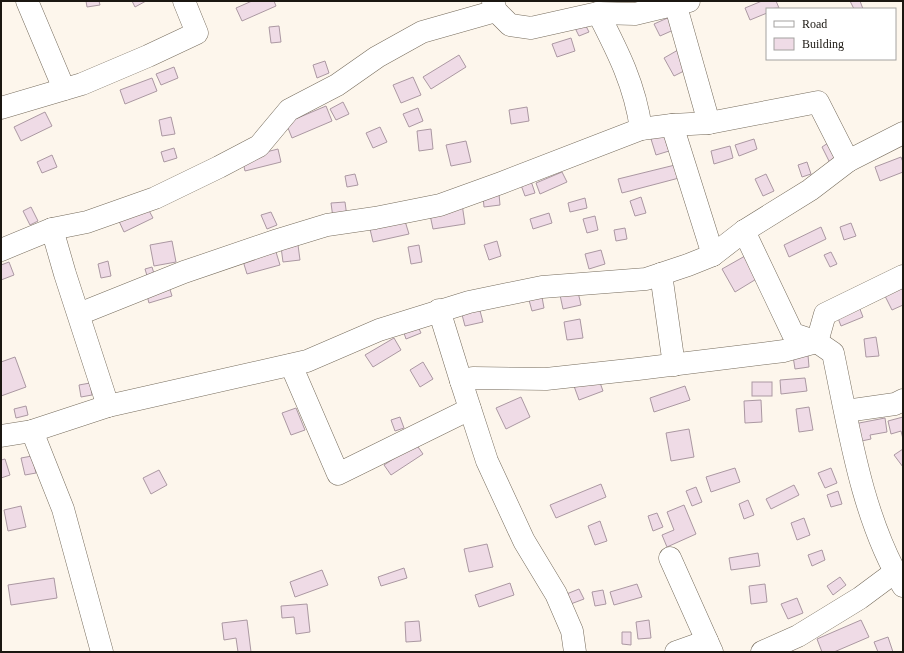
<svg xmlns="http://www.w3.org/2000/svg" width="904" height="653" font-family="Georgia,serif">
	<rect width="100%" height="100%" fill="#fdf6ec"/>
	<!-- building -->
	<g fill="#efdbe6" stroke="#ab98a2">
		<path d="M86 1H99L100 5 87 7Z"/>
		<path d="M132 1H146L135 7Z"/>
		<path d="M252 1H274L276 6 242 21 236 8Z"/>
		<path d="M762 1H776L779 8 767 9V13L750 20 745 8Z"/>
		<path d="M850 1H860L863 9H854Z"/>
		<path d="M672 16 678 28 660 36 654 24Z"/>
		<path d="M583 20 589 32 579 36 573 24Z"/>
		<path d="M279 26 281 42 271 43 269 27Z"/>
		<path d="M571 38 575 51 557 57 552 44Z"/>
		<path d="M678 50 688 69 674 76 664 58Z"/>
		<path d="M459 55 466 67 431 89 423 77Z"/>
		<path d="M325 61 329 73 317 78 313 65Z"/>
		<path d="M174 67 178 78 161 85 156 74Z"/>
		<path d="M413 77 421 95 401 103 393 85Z"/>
		<path d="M152 78 157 91 125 104 120 90Z"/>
		<path d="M343 102 349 114 336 120 330 109Z"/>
		<path d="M326 106 332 121 292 138 286 123Z"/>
		<path d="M527 107 529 121 511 124 509 110Z"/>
		<path d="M418 108 423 121 409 127 403 114Z"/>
		<path d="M45 112 52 126 21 141 14 127Z"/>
		<path d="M171 117 175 134 162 136 159 120Z"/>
		<path d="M380 127 387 142 373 148 366 133Z"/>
		<path d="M431 129 433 149 419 151 417 131Z"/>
		<path d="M664 135 669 151 656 155 651 139Z"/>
		<path d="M754 139 757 149 739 156 735 145Z"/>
		<path d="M466 141 471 162 451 166 446 145Z"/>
		<path d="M831 141 841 157 830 163 822 147Z"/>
		<path d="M730 146 733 158 714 164 711 151Z"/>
		<path d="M174 148 177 158 164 162 161 152Z"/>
		<path d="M278 149 281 162 245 171 242 158Z"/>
		<path d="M52 155 57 167 42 173 37 162Z"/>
		<path d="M901 157 903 162V172L880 181 875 167Z"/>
		<path d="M807 162 811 174 802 177 798 165Z"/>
		<path d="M675 165 679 178 622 193 618 179Z"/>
		<path d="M562 172 567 182 540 194 536 183Z"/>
		<path d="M355 174 358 185 347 187 345 176Z"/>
		<path d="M766 174 774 191 763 196 755 179Z"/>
		<path d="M531 181 535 193 525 196 521 185Z"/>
		<path d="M499 194 500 205 484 207 483 196Z"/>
		<path d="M641 197 646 213 635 216 630 201Z"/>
		<path d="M585 198 587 208 570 212 568 203Z"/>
		<path d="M345 202 347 217 333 218 331 203Z"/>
		<path d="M462 204 465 224 433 229 429 210Z"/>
		<path d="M146 205 153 218 124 232 118 219Z"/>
		<path d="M31 207 38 221 30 225 23 211Z"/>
		<path d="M271 212 277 225 267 229 261 215Z"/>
		<path d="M549 213 552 223 533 229 530 219Z"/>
		<path d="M595 216 598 230 587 233 583 219Z"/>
		<path d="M405 221 409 234 373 242 370 229Z"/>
		<path d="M851 223 856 236 844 240 840 227Z"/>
		<path d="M821 227 826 239 789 257 784 245Z"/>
		<path d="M625 228 627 239 616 241 614 230Z"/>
		<path d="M172 241 176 262 154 266 150 245Z"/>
		<path d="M497 241 501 256 489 260 484 245Z"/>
		<path d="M298 245 300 260 283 262 281 247Z"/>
		<path d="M419 245 422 262 411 264 408 247Z"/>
		<path d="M601 250 605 264 589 269 585 254Z"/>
		<path d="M276 252 280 265 247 274 243 261Z"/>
		<path d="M831 252 837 264 830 267 824 255Z"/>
		<path d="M745 256 758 278 735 292 722 269Z"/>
		<path d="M108 261 111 276 101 278 98 264Z"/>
		<path d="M9 262 14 275 1 280V265Z"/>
		<path d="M152 267 155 277 148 279 145 269Z"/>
		<path d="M168 283 172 296 149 303 145 289Z"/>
		<path d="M903 288V305L892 310 885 296Z"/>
		<path d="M578 292 581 305 563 309 560 295Z"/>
		<path d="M542 297 544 308 532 311 529 300Z"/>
		<path d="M858 304 863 317 841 326 836 313Z"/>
		<path d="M479 307 483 322 465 326 461 311Z"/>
		<path d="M580 319 583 338 567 340 564 322Z"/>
		<path d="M416 322 421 333 406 339 402 327Z"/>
		<path d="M876 337 879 356 866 357 864 339Z"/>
		<path d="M394 338 401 350 373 367 365 355Z"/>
		<path d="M808 355 809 367 795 369 793 356Z"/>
		<path d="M15 357 26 387 1 396V362Z"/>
		<path d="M423 362 433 379 420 387 410 370Z"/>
		<path d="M598 377 603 391 579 400 574 386Z"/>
		<path d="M805 378 807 391 781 394 780 380Z"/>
		<rect x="752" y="382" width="20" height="14"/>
		<path d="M90 383 92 395 81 397 79 385Z"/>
		<path d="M685 386 690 400 654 412 650 398Z"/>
		<path d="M521 397 530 417 506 429 496 408Z"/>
		<path d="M761 400 762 422 745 423 744 401Z"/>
		<path d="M26 406 28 415 16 418 14 409Z"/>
		<path d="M809 407 813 430 799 432 796 409Z"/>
		<path d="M296 408 305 430 291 435 282 413Z"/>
		<path d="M400 417 404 428 395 431 391 420Z"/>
		<path d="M903 417V439L901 431 891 434 888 421Z"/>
		<path d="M885 418 887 432 870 435 871 439 857 442 854 424Z"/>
		<path d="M689 429 694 457 671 461 666 433Z"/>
		<path d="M416 444 423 454 391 475 384 465Z"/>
		<path d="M903 449V467L894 455Z"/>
		<path d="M32 456 36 473 25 475 21 458Z"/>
		<path d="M5 459 10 475 1 478V460Z"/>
		<path d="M735 468 740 482 711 492 706 477Z"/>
		<path d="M831 468 837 483 825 488 818 473Z"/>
		<path d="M159 470 167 485 151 494 143 478Z"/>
		<path d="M601 484 606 497 556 518 550 505Z"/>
		<path d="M794 485 799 495 771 509 766 499Z"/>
		<path d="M696 487 702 502 692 506 686 491Z"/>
		<path d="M838 491 842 504 831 507 827 495Z"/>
		<path d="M748 500 754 515 744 519 739 504Z"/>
		<path d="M684 505 696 534 667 547 662 535 674 530 667 512Z"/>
		<path d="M21 506 26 527 8 531 4 510Z"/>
		<path d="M657 513 663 527 653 531 648 516Z"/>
		<path d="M804 518 810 535 797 540 791 523Z"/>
		<path d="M600 521 607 541 595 545 588 526Z"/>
		<path d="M487 544 493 567 469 572 464 549Z"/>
		<path d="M822 550 825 560 812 566 808 555Z"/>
		<path d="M758 553 760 566 731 570 729 558Z"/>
		<path d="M404 568 407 578 381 586 378 577Z"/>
		<path d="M322 570 328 585 295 597 290 582Z"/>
		<path d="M840 577 846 585 833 595 827 586Z"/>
		<path d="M54 578 57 598 11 605 8 585Z"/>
		<path d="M510 583 514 595 479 607 475 595Z"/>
		<path d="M637 584 642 597 614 605 610 592Z"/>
		<path d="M765 584 767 602 751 604 749 586Z"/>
		<path d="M579 589 584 599 568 605 564 595Z"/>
		<path d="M603 590 606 604 595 606 592 592Z"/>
		<path d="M797 598 803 613 788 619 781 604Z"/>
		<path d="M307 604 310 632 296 634 294 617 282 618 281 606Z"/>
		<path d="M247 620 251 652H238L236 638 224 640 222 623Z"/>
		<path d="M649 620 651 638 638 639 636 622Z"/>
		<path d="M861 620 869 637 834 652H822L817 639Z"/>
		<path d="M419 621 421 641 406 642 405 622Z"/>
		<path d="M622 632H631V645L622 644Z"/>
		<path d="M888 637 893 652H878L874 642Z"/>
	</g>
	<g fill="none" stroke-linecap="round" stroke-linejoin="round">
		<defs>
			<g id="minor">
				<path d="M27 1 64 89"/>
				<path d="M493 1 496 11 510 25 531 28 598 13 635 14 689 1"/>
				<path d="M675 3 709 123"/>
				<path d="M598 13C618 52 635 85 641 129"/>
				<path d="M1 108 82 84 148 56 197 33 184 1"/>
				<path d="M672 125 713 255"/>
				<path d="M52 229 65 274 108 406"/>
				<path d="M744 231 793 334 817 342 833 353C849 429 862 518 903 586"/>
				<path d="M1 250 52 229 87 222 155 198 219 167 259 146 289 110 337 85 377 57 422 32 496 11"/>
				<path d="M661 274 674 365"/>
				<path d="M439 310 461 381 487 461 524 541 556 594 572 631 575 652"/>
				<path d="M79 314 184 272 278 240 327 225 375 218 440 205 501 183 641 129 672 125 709 123 818 102 848 161"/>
				<path d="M817 342 825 314 903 276"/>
				<path d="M291 365 338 474 470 409"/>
				<path d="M461 381 473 378 546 379 638 369 784 351 817 342"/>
				<path d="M846 411 895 404 903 400"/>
				<path d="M32 431 63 509 102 652"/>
				<path d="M1 436 32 431 108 406 307 361 379 330 469 302 542 287 646 279 688 265 713 255 744 231 810 190 848 161 903 133"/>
				<path d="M670 558 712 652"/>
				<path d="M676 652 707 641"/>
				<path d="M762 652 798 636 860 598 895 572"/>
			</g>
		</defs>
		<!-- minor casing -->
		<use href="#minor" stroke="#766c5d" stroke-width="23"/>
		<!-- minor -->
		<use href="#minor" stroke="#fff" stroke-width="22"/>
	</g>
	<!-- border -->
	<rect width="904" height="653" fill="none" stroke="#1b1711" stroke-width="4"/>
	<!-- legend -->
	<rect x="766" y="8" width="130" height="52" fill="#ffffff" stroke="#a4a2a0"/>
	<rect x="774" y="21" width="20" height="6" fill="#ffffff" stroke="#a4a2a0"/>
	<text x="802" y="28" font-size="12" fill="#1b1711">Road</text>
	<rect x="774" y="38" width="20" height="12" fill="#efdbe6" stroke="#a4a2a0"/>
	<text x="802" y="48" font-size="12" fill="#1b1711">Building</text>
</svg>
